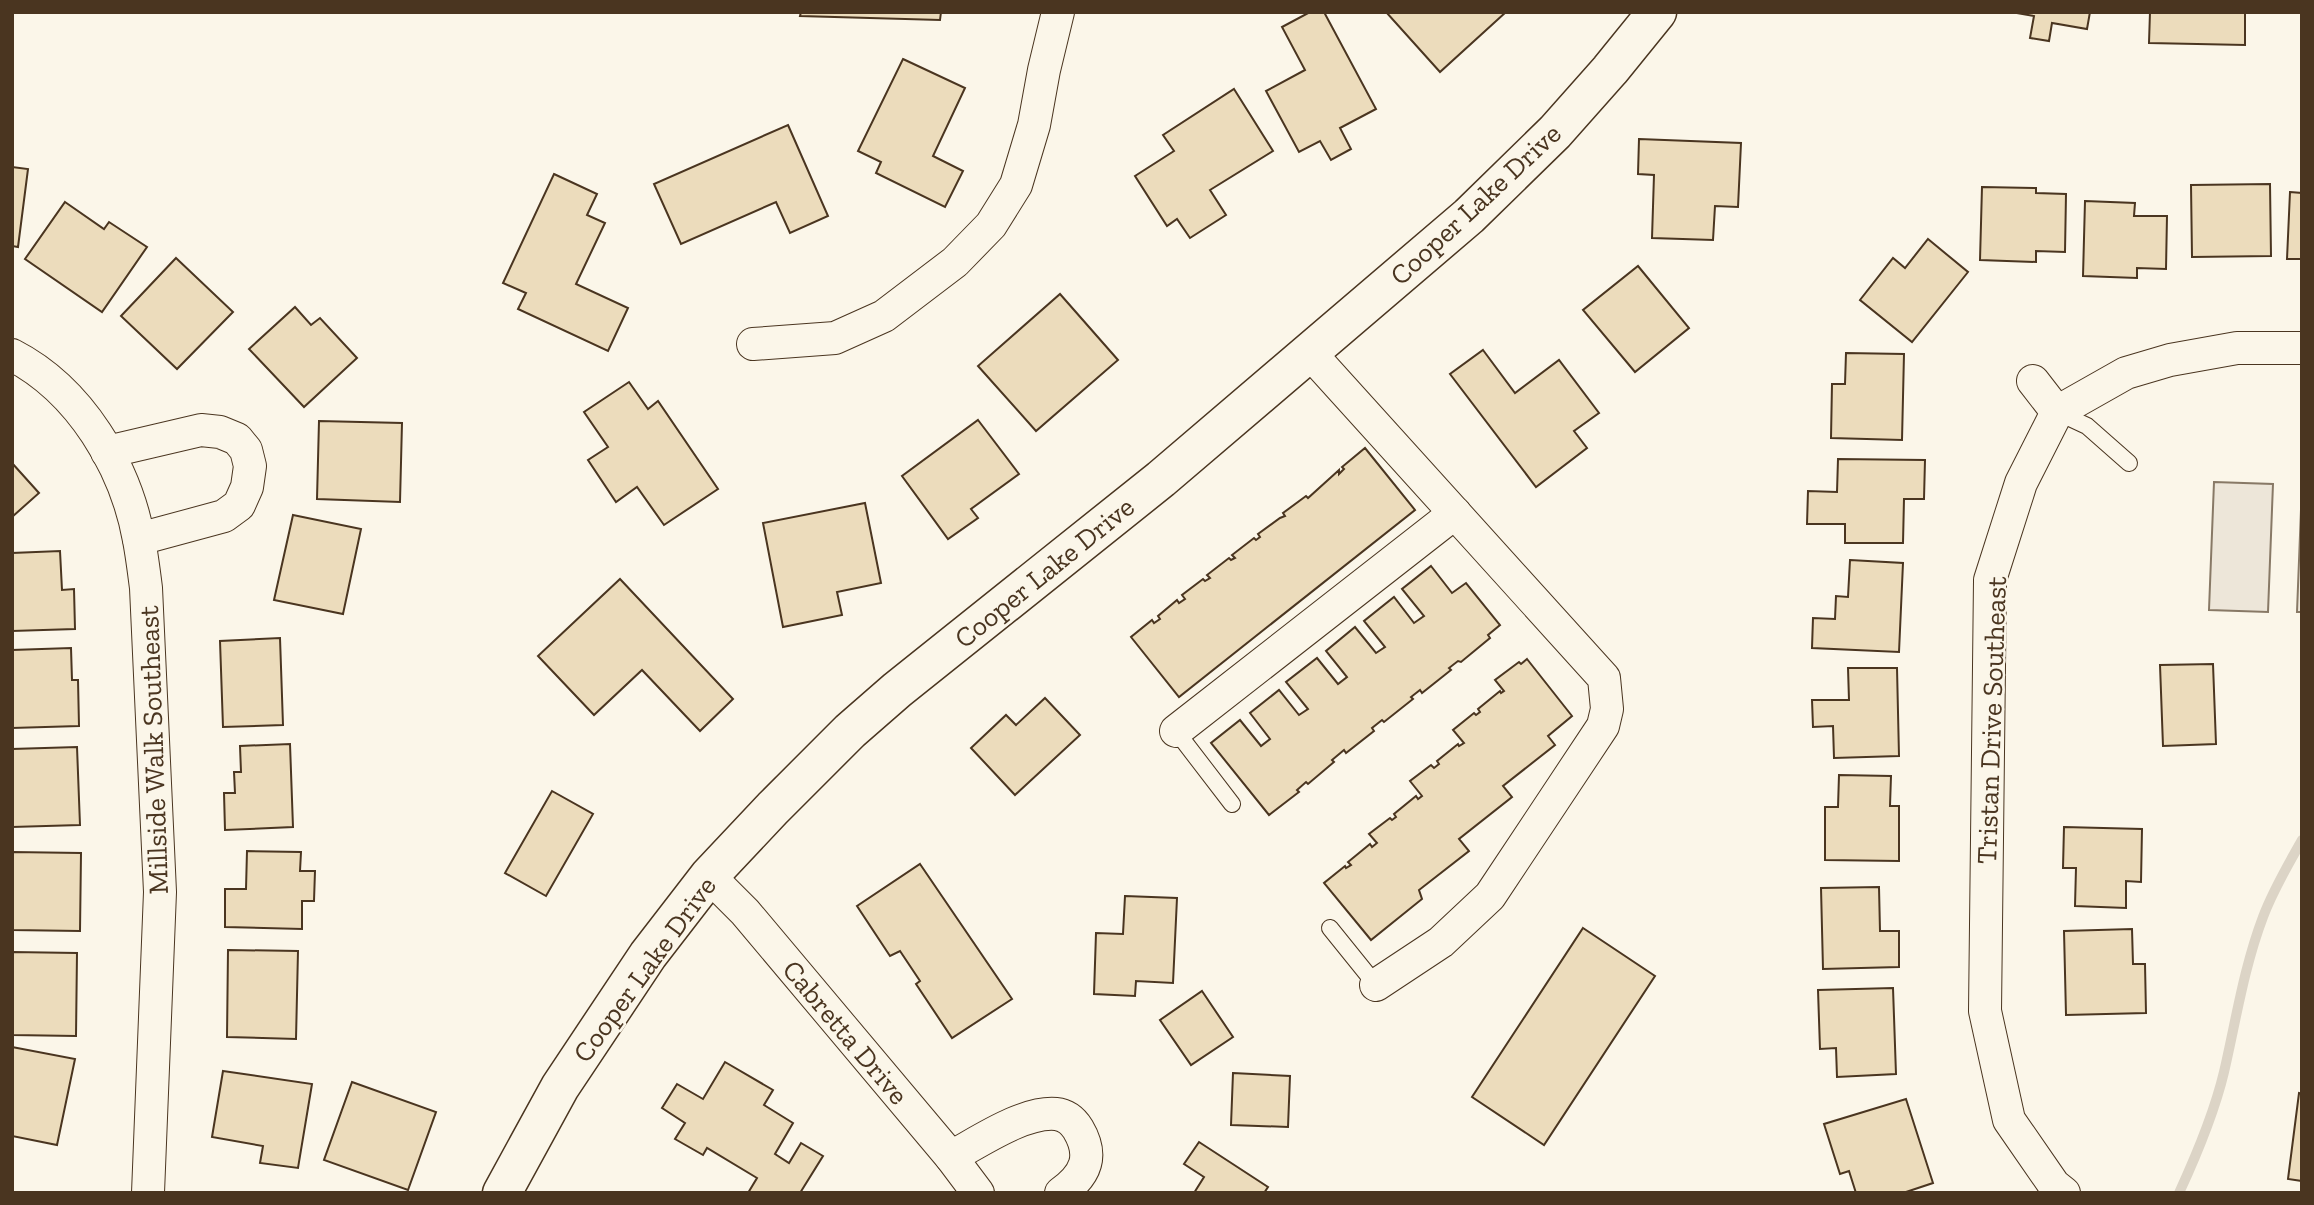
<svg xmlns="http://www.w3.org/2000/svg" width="2314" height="1205" font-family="'Zilla Slab',serif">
	<rect width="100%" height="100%" fill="#fbf6e9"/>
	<!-- green -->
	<g fill="#ede6d9" stroke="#887966" stroke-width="2">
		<path d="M2214 482 2273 484 2268 612 2209 610Z"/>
		<path d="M2302 484V612H2297Z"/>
	</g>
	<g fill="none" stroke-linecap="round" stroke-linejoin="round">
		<!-- stream -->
		<path stroke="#dcd4c6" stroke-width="10" d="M2179 1193C2197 1154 2214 1114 2224 1072 2236 1020 2244 967 2263 917 2273 890 2288 865 2302 840"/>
	</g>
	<!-- building -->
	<g fill="#ecdcbc" stroke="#4a3520" stroke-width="2">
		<path d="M801 12H941L940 20 800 16Z"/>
		<path d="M1310 12H1324L1376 109 1340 128 1351 149 1331 160 1320 141 1299 152 1266 91 1305 70 1282 27Z"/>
		<path d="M1386 12H1506L1440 72Z"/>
		<path d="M2011 12H2090L2087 29 2052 23 2049 41 2030 38 2034 16Z"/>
		<path d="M2150 12H2245V45L2149 43Z"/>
		<path d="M903 59 965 88 933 156 963 171 945 207 876 173 881 162 858 151Z"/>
		<path d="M1234 89 1273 151 1210 190 1226 215 1190 238 1177 219 1167 226 1135 176 1174 151 1163 135Z"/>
		<path d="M788 125 828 216 790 233 776 202 681 244 654 184Z"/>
		<path d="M1639 139 1741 143 1738 207 1715 206 1713 240 1652 238 1654 175 1638 174Z"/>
		<path d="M12 167 28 169 18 247 12 246Z"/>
		<path d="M554 174 597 194 587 215 605 223 576 284 628 308 608 351 518 309 526 293 503 283Z"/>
		<path d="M2270 184 2271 256 2192 257 2191 185Z"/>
		<path d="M1982 187 2036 188V193L2066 194 2065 252 2036 251V262L1980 260Z"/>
		<path d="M2290 192 2302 193V259H2287Z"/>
		<path d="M2085 201 2135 203 2134 216H2167L2166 269 2137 268V278L2083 276Z"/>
		<path d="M65 202 104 229 109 222 147 247 102 312 25 259Z"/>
		<path d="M1928 239 1968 272 1912 342 1860 300 1893 258 1905 268Z"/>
		<path d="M176 258 233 312 177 369 121 316Z"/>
		<path d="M1638 266 1689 328 1635 372 1583 310Z"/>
		<path d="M1060 294 1118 360 1036 431 978 366Z"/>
		<path d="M295 307 311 325 320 318 357 358 304 407 249 349Z"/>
		<path d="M1483 350 1515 393 1559 360 1599 413 1574 431 1587 448 1536 487 1450 374Z"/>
		<path d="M1846 353 1904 354 1902 440 1831 438 1832 384H1845Z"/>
		<path d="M629 382 648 409 658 401 718 489 664 525 637 487 616 502 588 460 608 447 584 412Z"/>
		<path d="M978 420 1019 474 971 509 978 518 948 539 902 476Z"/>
		<path d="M319 421 402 423 400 502 317 499Z"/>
		<path d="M1365 448 1415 510 1179 697 1131 637 1152 620 1154 623 1160 619 1158 616 1177 600 1179 603 1185 599 1182 595 1203 579 1205 581 1210 578 1207 575 1229 558 1231 560 1235 558 1232 555 1254 538 1256 540 1260 537 1258 534 1280 518 1285 516 1283 513 1306 496 1308 498 1339 470V474L1344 469 1342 467Z"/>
		<path d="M1838 459 1925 460 1924 499H1904L1903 543H1845V524H1807L1808 491 1837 492Z"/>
		<path d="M12 463 39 493 12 517Z"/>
		<path d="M865 503 881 583 837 592 842 615 783 627 763 523Z"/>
		<path d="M293 515 361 529 343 614 274 600Z"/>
		<path d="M60 551 62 590 74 589 75 629 12 631V553Z"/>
		<path d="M1850 560 1903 563 1899 652 1812 648 1813 618 1835 619 1836 596 1848 597Z"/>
		<path d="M1431 566 1452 593 1466 583 1500 625 1488 635 1490 638 1461 662 1458 661 1449 668 1451 670 1422 693 1420 690 1411 697 1413 699 1384 722 1382 720 1372 728 1374 731 1346 753 1344 750 1332 760 1334 762 1308 784 1306 782 1297 790 1299 792 1269 815 1211 743 1240 720 1261 746 1270 739 1250 713 1279 690 1299 715 1308 709 1286 682 1317 658 1338 684 1347 677 1326 651 1355 627 1376 653 1385 647 1364 621 1394 597 1414 623 1424 616 1402 589Z"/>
		<path d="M620 579 733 699 700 731 642 670 594 715 538 656Z"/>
		<path d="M280 638 283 725 223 727 220 641Z"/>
		<path d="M71 648 72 680H78L79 726 12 728V650Z"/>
		<path d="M1527 659 1572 716 1548 736 1555 745 1503 786 1512 797 1459 839 1469 851 1419 890 1422 899 1371 940 1324 883 1345 866 1346 868 1351 865 1348 862 1370 844 1372 847 1377 843 1369 834 1390 818 1392 820 1396 817 1394 814 1416 796 1418 799 1422 796 1410 781 1431 765 1434 768 1439 764 1437 761 1458 744 1459 746 1464 743 1453 730 1474 713 1476 715 1480 712 1478 709 1500 691 1501 693 1504 691 1495 680 1519 662 1521 664Z"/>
		<path d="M2213 664 2216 744 2163 746 2160 665Z"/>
		<path d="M1848 668H1897L1899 756 1834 758 1833 726 1813 727 1812 700H1849Z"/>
		<path d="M1045 698 1080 735 1015 795 971 748 1006 715 1016 725Z"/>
		<path d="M290 744 293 827 225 830 224 793H235L234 772H241L240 746Z"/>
		<path d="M77 747 80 825 12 827V749Z"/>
		<path d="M1839 775 1891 776 1890 806H1899V861L1825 860V807H1838Z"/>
		<path d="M552 791 593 814 546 896 505 873Z"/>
		<path d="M2064 827 2142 829 2141 882 2126 881V908L2075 906 2076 868H2063Z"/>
		<path d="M247 851 301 852 300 871H315L314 901H302V929L225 927V889H246Z"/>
		<path d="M12 852 81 853 80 931 12 930Z"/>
		<path d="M920 864 1012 999 952 1038 916 984 920 981 900 951 890 956 857 906Z"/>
		<path d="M1879 887 1880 931H1899V967L1823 969 1821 888Z"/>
		<path d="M1125 896 1177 898 1173 983 1136 981 1135 996 1094 994 1096 933 1123 934Z"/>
		<path d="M1583 928 1655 976 1544 1145 1472 1097Z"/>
		<path d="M2132 929 2133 964H2145L2146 1013 2066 1015 2064 931Z"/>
		<path d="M228 950 298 951 296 1039 227 1037Z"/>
		<path d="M12 952 77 953 76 1036 12 1035Z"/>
		<path d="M1893 988 1896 1074 1837 1077 1836 1048 1820 1049 1818 990Z"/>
		<path d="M1202 991 1233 1037 1191 1065 1160 1020Z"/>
		<path d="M12 1047 75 1059 57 1145 12 1136Z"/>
		<path d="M725 1062 773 1090 764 1105 793 1123 775 1154 789 1163 801 1143 823 1156 800 1193H748L757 1178 707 1148 703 1155 675 1139 685 1123 662 1108 677 1084 703 1099Z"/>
		<path d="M223 1071 312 1084 298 1168 260 1163 263 1146 212 1137Z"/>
		<path d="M1233 1073 1290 1076 1288 1127 1231 1125Z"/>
		<path d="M352 1082 436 1112 408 1190 324 1160Z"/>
		<path d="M2299 1093 2302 1094V1181L2288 1179Z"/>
		<path d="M1906 1099 1933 1183 1903 1193H1856L1849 1171 1840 1174 1824 1124Z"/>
		<path d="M1199 1142 1268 1187 1264 1193H1194L1204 1177 1184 1164Z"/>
	</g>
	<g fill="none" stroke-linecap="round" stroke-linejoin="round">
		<defs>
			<g id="service">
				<path d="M2057 412 2087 426 2129 463"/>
				<path d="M1176 731 1232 804"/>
				<path d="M1330 928 1376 985"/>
			</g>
			<g id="minor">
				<path d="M753 344 835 338 884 316 955 262 991 225 1016 185 1034 125 1044 70 1058 12"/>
				<path d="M1310 353 1604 678 1607 709 1603 726 1490 896 1441 942 1376 985"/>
				<path d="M12 355C80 390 126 467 139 540 142 556 144 572 146 588L160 892 148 1193"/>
				<path d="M2033 381 2057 412"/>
				<path d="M107 452 201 430 220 432 237 439 246 450 250 466 247 487 239 505 224 516 139 539"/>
				<path d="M1176 731 1455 513"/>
				<path d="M709 876 745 912 951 1157 978 1193"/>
				<path d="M951 1157C979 1142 1024 1111 1056 1114 1066 1115 1073 1121 1078 1129 1094 1156 1086 1175 1061 1193"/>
				<path d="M2064 1193 2054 1185 2009 1120 1985 1011 1990 580 2021 483 2057 412 2126 373 2170 360 2237 348H2302"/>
			</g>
			<path id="tertiary" d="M502 1193 560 1087 648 955 709 876 773 808 850 731 897 690 1161 479 1469 216 1555 132 1610 70 1657 12"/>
		</defs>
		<!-- service casing -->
		<use href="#service" stroke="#4a3520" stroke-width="18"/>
		<!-- minor casing -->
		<use href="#minor" stroke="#4a3520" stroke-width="34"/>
		<!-- tertiary casing -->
		<use href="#tertiary" stroke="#4a3520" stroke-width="41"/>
		<!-- service -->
		<use href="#service" stroke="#fbf6e9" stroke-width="16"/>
		<!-- minor -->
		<use href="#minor" stroke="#fbf6e9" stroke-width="32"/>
		<!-- tertiary -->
		<use href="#tertiary" stroke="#fbf6e9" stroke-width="38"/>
	</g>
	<g text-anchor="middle" stroke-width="5" stroke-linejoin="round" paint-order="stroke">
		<!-- street labels -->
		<g font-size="28" fill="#4a3520" stroke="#fbf6e9">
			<text transform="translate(1475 204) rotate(-43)" y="10">Cooper Lake Drive</text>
			<text transform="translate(1044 572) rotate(-39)" y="10">Cooper Lake Drive</text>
			<text transform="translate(1991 720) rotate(-88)" y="10">Tristan Drive Southeast</text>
			<text transform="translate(153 750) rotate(-92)" y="10">Millside Walk Southeast</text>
			<text transform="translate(644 969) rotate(-54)" y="10">Cooper Lake Drive</text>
			<text transform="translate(846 1032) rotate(50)" y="10">Cabretta Drive</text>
		</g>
	</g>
	<!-- border -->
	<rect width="2314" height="1205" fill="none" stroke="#4a3520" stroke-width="28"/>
</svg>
